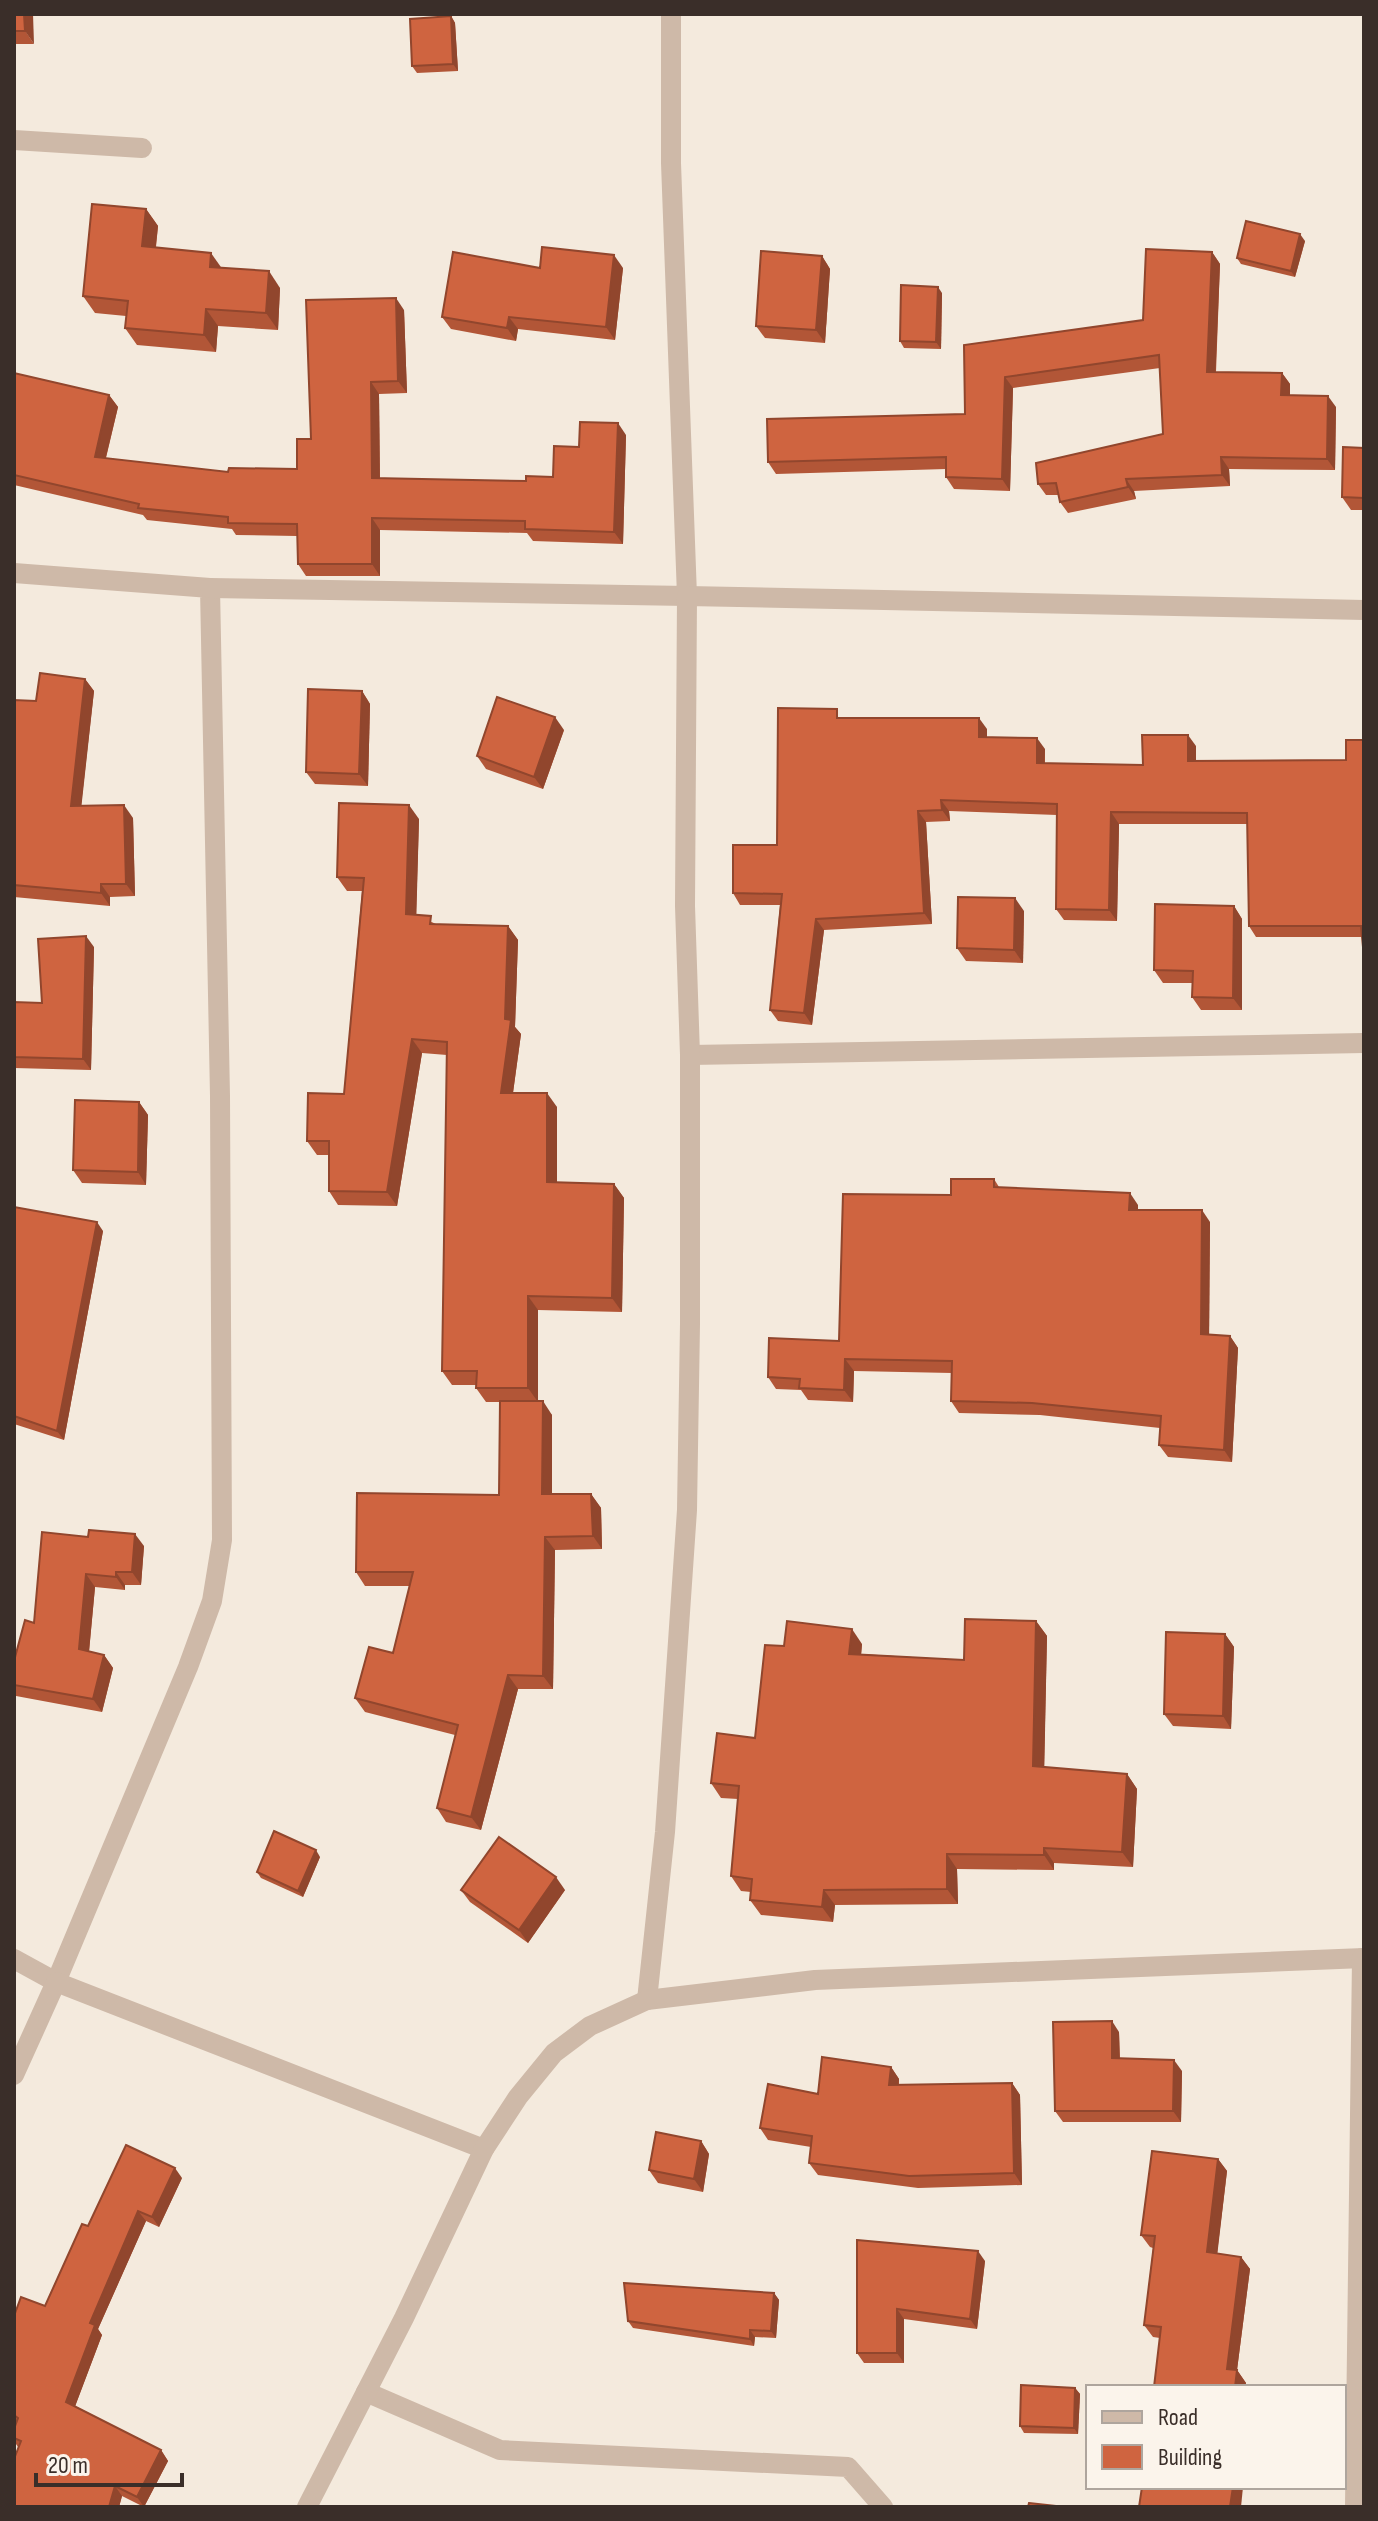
<svg xmlns="http://www.w3.org/2000/svg" width="1378" height="2521" font-family="'Sofia Sans Condensed',sans-serif">
	<rect width="100%" height="100%" fill="#f4eadd"/>
	<g fill="none" stroke-linecap="round" stroke-linejoin="round">
		<!-- minor -->
		<g stroke="#ceb9a8" stroke-width="20">
			<path d="M14 140 142 148"/>
			<path d="M14 573 210 588 220 1096 222 1540 212 1601 188 1667 56 1982 14 1959"/>
			<path d="M210 588 687 596 671 163V14"/>
			<path d="M690 1055 1364 1043"/>
			<path d="M647 2000 665 1832 687 1510 690 1324V1055L685 906 687 596 1364 610"/>
			<path d="M14 2075 56 1982 484 2149"/>
			<path d="M366 2392 500 2450 848 2467 883 2507"/>
			<path d="M307 2507 404 2318 484 2149 518 2097 554 2053 590 2026 647 2000 815 1980 1364 1958"/>
			<path d="M1355 2507 1362 1958"/>
		</g>
	</g>
	<!-- wall -->
	<g fill="#b25637">
		<path d="M14 14 34 44H14Z"/>
		<path d="M451 16 455 23 458 71 417 73 412 66Z"/>
		<path d="M146 209 158 226 156 247 280 288 278 330 218 326 216 352 137 345 125 328 126 316 95 313 83 296Z"/>
		<path d="M1305 241 1295 277 1241 264 1237 258Z"/>
		<path d="M1212 252 1220 264 1216 372 1282 373 1290 384V395L1336 407 1335 470 1229 469 1230 486 1134 491 1136 499 1068 513 1060 502 1059 495H1046L1038 484 1163 434 1160 368 1013 388 1010 491 954 489 946 477V469L776 474 768 462 965 414 964 345 1143 320Z"/>
		<path d="M822 256 830 269 825 343 765 338 756 326Z"/>
		<path d="M540 268H623L615 340 518 329 516 341 451 329 442 317Z"/>
		<path d="M942 293 941 349 904 348 900 341Z"/>
		<path d="M404 310 407 393 379 394 380 478 526 481 553 477 579 447 626 435 623 544 533 541 527 533 380 530V576H306L298 564 297 536 236 535 232 529 147 520 143 515 14 485V362L16 374 109 395 118 407 106 458 228 472 297 469 311 439Z"/>
		<path d="M1364 448V510H1351L1342 497Z"/>
		<path d="M85 679 94 691 81 806 133 818 135 896 110 897V906L14 897V700L36 701Z"/>
		<path d="M362 691 370 704 368 786 315 784 306 772Z"/>
		<path d="M843 718 987 729V737L1045 749V763L1143 765 1196 746V761L1346 760 1364 740V949L1363 947 1362 937H1256L1249 926 1247 824H1119L1117 921 1064 920 1056 909 1057 815 949 811 950 821 926 822 932 924 824 930 812 1025 778 1021 770 1010 780 905H740L733 893 777 845Z"/>
		<path d="M564 730 543 789 486 769 477 756Z"/>
		<path d="M419 819 416 915 436 924 508 926 518 940 515 1027 521 1034 513 1093 557 1107V1183L614 1184 624 1198 622 1312 538 1310V1401L552 1415V1494H591L601 1508 602 1549 555 1550 553 1689H518L481 1830 446 1822 437 1808 455 1735 365 1712 355 1698 393 1653 410 1586H365L356 1572 499 1495 500 1402H486L476 1388V1385H452L442 1371 447 1055 422 1053 397 1206 338 1205 329 1191V1155H317L307 1141 344 1094 362 891H347L337 877Z"/>
		<path d="M1234 906 1242 919V1010H1201L1192 997 1193 983H1163L1154 970Z"/>
		<path d="M1024 911 1023 963 966 961 957 948Z"/>
		<path d="M94 947 91 1070 14 1068V1002L42 1003Z"/>
		<path d="M139 1102 148 1115 146 1185 82 1183 73 1170Z"/>
		<path d="M994 1179 999 1187 1138 1205V1210L1210 1222 1209 1335 1230 1336 1238 1348 1232 1462 1168 1457 1159 1445 1160 1428 1040 1415 959 1413 951 1401 952 1373 854 1371 853 1402 808 1400 801 1390 776 1389 768 1377 839 1341 951 1195Z"/>
		<path d="M14 1207 103 1231 64 1440 14 1424Z"/>
		<path d="M42 1532 144 1546 141 1585H125V1590L95 1587 89 1652 104 1655 113 1668 102 1712 16 1696 14 1693V1661L34 1623Z"/>
		<path d="M1036 1621 1047 1636 1044 1767 1127 1774 1137 1789 1133 1867 1054 1863V1870L957 1869 958 1904 835 1905 833 1922 761 1915 750 1900 751 1892 741 1891 731 1876 738 1799 721 1798 711 1783 755 1738 784 1646 862 1644 861 1654 964 1660Z"/>
		<path d="M1225 1634 1234 1647 1231 1729 1173 1726 1164 1714Z"/>
		<path d="M320 1857 303 1897 261 1878 257 1872Z"/>
		<path d="M461 1890H565L528 1943 470 1902Z"/>
		<path d="M1119 2032 1120 2059 1182 2071 1181 2122H1063L1055 2111Z"/>
		<path d="M891 2067 899 2079V2085L1012 2083 1020 2095 1022 2185 918 2188 818 2175 809 2163 811 2147 768 2140 760 2128 818 2094Z"/>
		<path d="M701 2141 709 2154 703 2192 658 2183 649 2170Z"/>
		<path d="M1218 2159 1227 2171 1217 2254 1241 2257 1250 2269 1237 2370 1246 2383 1245 2387H1154L1160 2338 1153 2337 1144 2325 1153 2248 1150 2247 1141 2235Z"/>
		<path d="M182 2178 159 2227 146 2221 98 2329 102 2335 75 2406 161 2450 168 2461 144 2507 122 2496 119 2507H14L18 2447 14 2441V2429L16 2423 14 2421V2316L45 2306 88 2226Z"/>
		<path d="M857 2240 985 2261 977 2329 904 2319V2363H864L857 2353Z"/>
		<path d="M774 2293 779 2300 776 2338 755 2337 754 2346 633 2328 628 2321Z"/>
		<path d="M1075 2388 1080 2394 1078 2434 1024 2433 1020 2426Z"/>
	</g>
	<!-- shaded-wall -->
	<g fill="#91462d">
		<path d="M24 14H33L34 44 25 31Z"/>
		<path d="M451 16 455 23 458 71 453 64Z"/>
		<path d="M146 209 158 226 154 262 142 246Z"/>
		<path d="M1300 234 1305 241 1295 277 1291 271Z"/>
		<path d="M1212 252 1220 264 1215 384 1207 372Z"/>
		<path d="M211 253 223 270 210 267Z"/>
		<path d="M614 255 623 268 615 340 606 327Z"/>
		<path d="M822 256 830 269 825 343 816 330Z"/>
		<path d="M269 271 280 288 278 330 266 313Z"/>
		<path d="M938 287 942 293 941 349 936 342Z"/>
		<path d="M396 298 404 310 407 393 398 381Z"/>
		<path d="M206 309 218 326 216 352 204 335Z"/>
		<path d="M509 317 518 329 516 341 507 328Z"/>
		<path d="M1282 373 1290 384V407L1281 395Z"/>
		<path d="M1005 377 1013 388 1010 491 1002 479Z"/>
		<path d="M371 382 379 394 380 490 372 478Z"/>
		<path d="M109 395 118 407 103 469 95 457Z"/>
		<path d="M1328 396 1336 407 1335 470 1327 459Z"/>
		<path d="M618 423 626 435 623 544 614 532Z"/>
		<path d="M1221 457 1229 469 1230 486 1222 475Z"/>
		<path d="M1126 479 1134 491 1136 499 1128 487Z"/>
		<path d="M372 518 380 530V576L372 564Z"/>
		<path d="M85 679 94 691 80 819 71 806Z"/>
		<path d="M362 691 370 704 368 786 359 774Z"/>
		<path d="M555 717 564 730 543 789 534 777Z"/>
		<path d="M979 718 987 729V749L979 737Z"/>
		<path d="M1188 735 1196 746V772L1188 761Z"/>
		<path d="M1037 738 1045 749 1044 775 1037 763Z"/>
		<path d="M941 800 949 811 950 821 942 810Z"/>
		<path d="M124 805 133 818 135 896 126 884Z"/>
		<path d="M409 805 419 819 416 928 406 914Z"/>
		<path d="M918 811 926 822 932 924 924 913Z"/>
		<path d="M1111 812 1119 824 1117 921 1109 910Z"/>
		<path d="M101 884 110 897V906L101 893Z"/>
		<path d="M1015 898 1024 911 1023 963 1014 950Z"/>
		<path d="M1234 906 1242 919V1010L1233 998Z"/>
		<path d="M816 919 824 930 812 1025 804 1013Z"/>
		<path d="M508 926 518 940 515 1027 521 1034 511 1107 501 1093 505 1019Z"/>
		<path d="M86 936 94 947 91 1070 83 1059Z"/>
		<path d="M412 1039 422 1053 397 1206 387 1192Z"/>
		<path d="M547 1093 557 1107V1197L547 1182Z"/>
		<path d="M139 1102 148 1115 146 1185 138 1172Z"/>
		<path d="M614 1184 624 1198 622 1312 612 1298Z"/>
		<path d="M1130 1193 1138 1205V1222L1129 1210Z"/>
		<path d="M1202 1210 1210 1222 1209 1346 1201 1334Z"/>
		<path d="M97 1222 103 1231 64 1440 57 1431Z"/>
		<path d="M528 1296 538 1310V1402L528 1388Z"/>
		<path d="M1230 1336 1238 1348 1232 1462 1224 1450Z"/>
		<path d="M845 1359 854 1371 853 1402 844 1390Z"/>
		<path d="M543 1401 552 1415V1508L542 1494Z"/>
		<path d="M591 1494 601 1508 602 1549 593 1536Z"/>
		<path d="M135 1534 144 1546 141 1585 132 1572Z"/>
		<path d="M545 1537 555 1550 553 1689 543 1676Z"/>
		<path d="M116 1572 125 1585V1590L116 1577Z"/>
		<path d="M86 1574 95 1587 88 1662 79 1649Z"/>
		<path d="M1036 1621 1047 1636 1044 1781 1033 1766Z"/>
		<path d="M852 1629 862 1644 860 1669 849 1654Z"/>
		<path d="M1225 1634 1234 1647 1231 1729 1223 1716Z"/>
		<path d="M104 1655 113 1668 102 1712 93 1699Z"/>
		<path d="M508 1675 518 1689 481 1830 471 1817Z"/>
		<path d="M1127 1774 1137 1789 1133 1867 1122 1852Z"/>
		<path d="M1044 1848 1054 1863V1870L1044 1855Z"/>
		<path d="M316 1850 320 1857 303 1897 298 1891Z"/>
		<path d="M947 1854 957 1869 958 1904 947 1889Z"/>
		<path d="M556 1877 565 1890 528 1943 519 1930Z"/>
		<path d="M824 1890 835 1905 833 1922 822 1907Z"/>
		<path d="M1112 2021 1119 2032 1120 2070 1112 2058Z"/>
		<path d="M1174 2060 1182 2071 1181 2122 1173 2111Z"/>
		<path d="M891 2067 899 2079 897 2098 889 2085Z"/>
		<path d="M1012 2083 1020 2095 1022 2185 1014 2173Z"/>
		<path d="M701 2141 709 2154 703 2192 694 2179Z"/>
		<path d="M1218 2159 1227 2171 1216 2265 1207 2252Z"/>
		<path d="M175 2168 182 2178 159 2227 152 2217Z"/>
		<path d="M138 2211 146 2221 98 2329 102 2335 73 2412 66 2402 90 2323Z"/>
		<path d="M978 2251 985 2261 977 2329 970 2319Z"/>
		<path d="M1241 2257 1250 2269 1237 2370 1246 2383 1245 2387H1235L1227 2369Z"/>
		<path d="M774 2293 779 2300 776 2338 771 2331Z"/>
		<path d="M897 2309 904 2319V2363L897 2353Z"/>
		<path d="M750 2330 755 2337 754 2346 750 2339Z"/>
		<path d="M1075 2388 1080 2394 1078 2434 1074 2428Z"/>
		<path d="M161 2450 168 2461 144 2507 137 2497Z"/>
		<path d="M115 2486 122 2496 119 2507H109Z"/>
		<path d="M1233 2487H1243L1241 2507H1230Z"/>
	</g>
	<!-- building -->
	<g fill="#cf6440" stroke="#91462d" stroke-width="2">
		<path d="M14 14H24L25 31H14Z"/>
		<path d="M451 16 453 64 412 66 410 19Z"/>
		<path d="M92 204 146 209 142 246 211 253 210 267 269 271 266 313 206 309 204 335 125 328 128 301 83 296Z"/>
		<path d="M1246 221 1300 234 1291 271 1237 258Z"/>
		<path d="M542 247 614 255 606 327 509 317 507 328 442 317 453 252 540 268Z"/>
		<path d="M1146 249 1212 252 1207 372 1282 373 1281 395 1328 396 1327 459 1221 457 1222 475 1126 479 1128 487 1060 502 1056 483 1038 484 1036 463 1163 434 1159 355 1005 377 1002 479 946 477V457L768 462 767 419 965 414 964 345 1143 320Z"/>
		<path d="M761 251 822 256 816 330 756 326Z"/>
		<path d="M901 285 938 287 936 342 900 341Z"/>
		<path d="M396 298 398 381 371 382 372 478 526 481V476L553 477 554 446 579 447 580 422 618 423 614 532 525 529V521L372 518V564H298L297 524 228 523V517L138 508 139 504 14 475V373L109 395 95 457 228 472 229 468 297 469V439H311L306 300Z"/>
		<path d="M1343 447 1364 448V498L1342 497Z"/>
		<path d="M40 673 85 679 71 806 124 805 126 884H101V893L14 885V700L36 701Z"/>
		<path d="M308 689 362 691 359 774 306 772Z"/>
		<path d="M497 697 555 717 534 777 477 756Z"/>
		<path d="M778 708 837 709V718H979V737L1037 738V763L1143 765 1142 735H1188V761L1346 760V740H1364V947H1363L1361 926H1249L1247 813 1111 812 1109 910 1056 909 1057 804 941 800 942 810 918 811 924 913 816 919 804 1013 770 1010 782 894 733 893V845H777Z"/>
		<path d="M339 803 409 805 406 914 431 916 430 924 508 926 505 1019 511 1020 501 1093H547V1182L614 1184 612 1298 528 1296V1388H476L477 1371H442L447 1042 412 1039 387 1192 329 1191V1141H307L308 1093 344 1094 364 878 337 877Z"/>
		<path d="M958 897 1015 898 1014 950 957 948Z"/>
		<path d="M1155 904 1234 906 1233 998 1192 997 1193 971 1154 970Z"/>
		<path d="M86 936 83 1059 14 1057V1002L42 1003 38 939Z"/>
		<path d="M75 1100 139 1102 138 1172 73 1170Z"/>
		<path d="M951 1179H994V1187L1130 1193 1129 1210H1202L1201 1334 1230 1336 1224 1450 1159 1445 1161 1416 1032 1403 951 1401 952 1361 845 1359 844 1390 799 1388 800 1379 768 1377 769 1338 839 1341 843 1194 951 1195Z"/>
		<path d="M14 1207 97 1222 57 1431 14 1416Z"/>
		<path d="M500 1401H543L542 1494H591L593 1536 545 1537 543 1676 508 1675 471 1817 437 1808 458 1725 355 1698 369 1647 393 1653 413 1572H356L357 1493 499 1495Z"/>
		<path d="M89 1530 135 1534 132 1572H116V1577L86 1574 79 1649 104 1655 93 1699 14 1685V1661L25 1620 34 1623 42 1532 88 1537Z"/>
		<path d="M965 1619 1036 1621 1033 1766 1127 1774 1122 1852 1044 1848V1855L947 1854V1889L824 1890 822 1907 750 1900 752 1879 731 1876 739 1786 711 1783 717 1733 755 1738 765 1645 784 1646 787 1621 852 1629 849 1654 964 1660Z"/>
		<path d="M1166 1632 1225 1634 1223 1716 1164 1714Z"/>
		<path d="M274 1831 316 1850 298 1891 257 1872Z"/>
		<path d="M499 1837 556 1877 519 1930 461 1890Z"/>
		<path d="M1112 2021V2058L1174 2060 1173 2111H1055L1053 2022Z"/>
		<path d="M822 2057 891 2067 889 2085 1012 2083 1014 2173 909 2176 809 2163 812 2136 760 2128 768 2084 818 2094Z"/>
		<path d="M656 2132 701 2141 694 2179 649 2170Z"/>
		<path d="M126 2145 175 2168 152 2217 138 2211 90 2323 95 2325 66 2402 161 2450 137 2497 115 2486 109 2507H14V2459L21 2441 14 2438V2429L18 2418 14 2415V2316L21 2297 45 2306 82 2224 88 2226Z"/>
		<path d="M1152 2151 1218 2159 1207 2252 1241 2257 1227 2369 1237 2370 1235 2387H1154L1161 2327 1144 2325 1155 2236 1141 2235Z"/>
		<path d="M857 2240 978 2251 970 2319 897 2309V2353H857Z"/>
		<path d="M624 2283 774 2293 771 2331 750 2330V2339L628 2321Z"/>
		<path d="M1021 2385 1075 2388 1074 2428 1020 2426Z"/>
		<path d="M1142 2487H1233L1230 2507H1139Z"/>
		<path d="M1029 2503 1065 2507H1028Z"/>
	</g>
	<!-- border -->
	<rect width="1378" height="2521" fill="none" stroke="#3a2e29" stroke-width="32"/>
	<!-- legend -->
	<rect x="1086" y="2385" width="260" height="104" fill="#fbf4eb" stroke="#aea59d" stroke-width="2"/>
	<rect x="1102" y="2411" width="40" height="12" fill="#ceb9a8" stroke="#aea59d" stroke-width="2"/>
	<text x="1158" y="2425" font-size="24" fill="#3a2e29">Road</text>
	<rect x="1102" y="2445" width="40" height="24" fill="#cf6440" stroke="#aea59d" stroke-width="2"/>
	<text x="1158" y="2465" font-size="24" fill="#3a2e29">Building</text>
	<!-- scale -->
	<path d="M36 2473v12h146v-12" fill="none" stroke="#3a2e29" stroke-width="4"/>
	<text x="48" y="2473" font-size="24" fill="#3a2e29" stroke="#fbf4eb" stroke-width="6" paint-order="stroke">20 m</text>
</svg>
